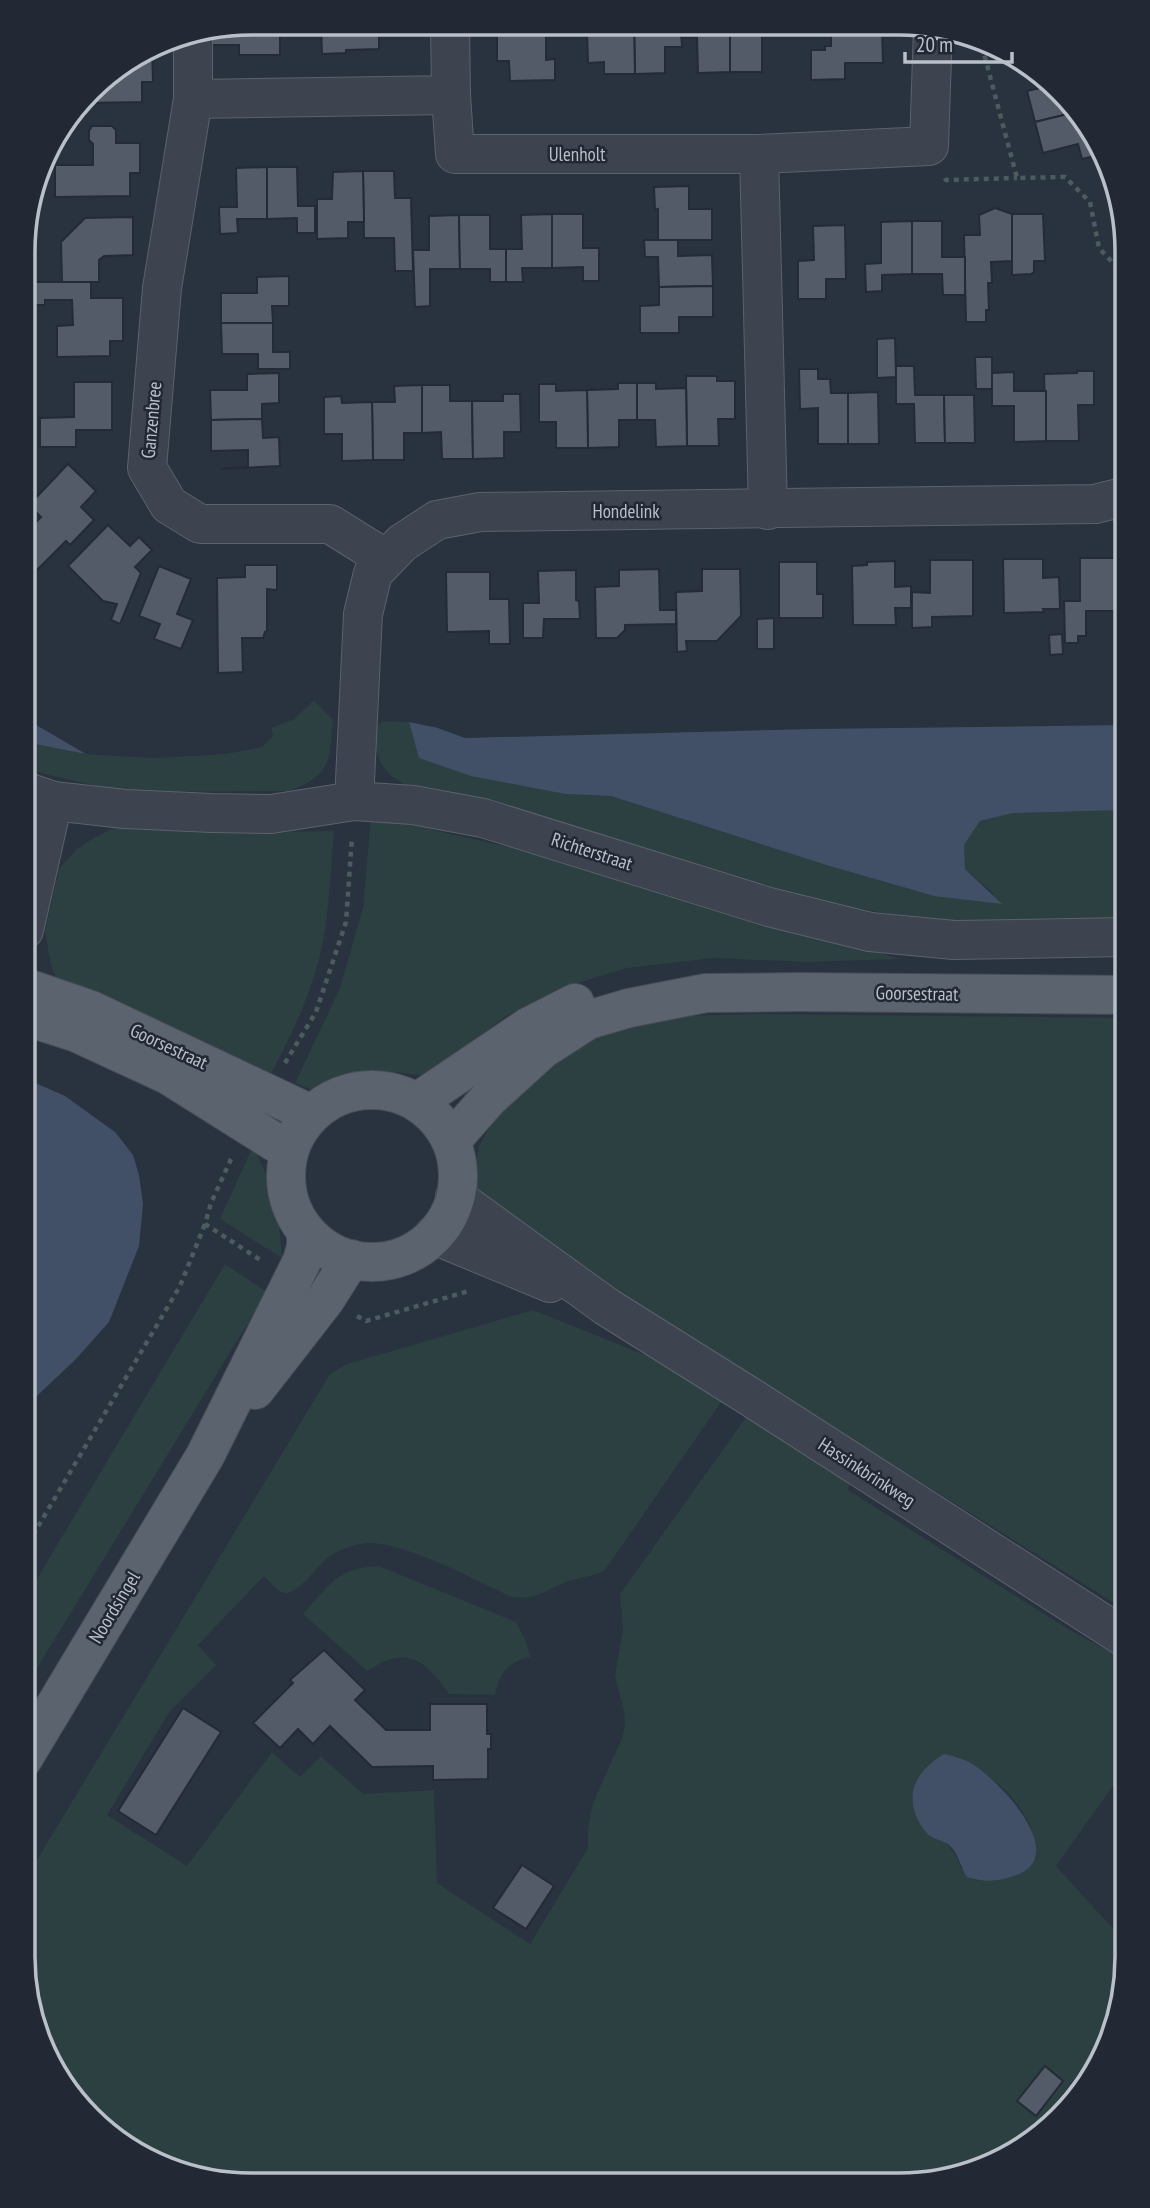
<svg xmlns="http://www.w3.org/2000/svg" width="1150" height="2208" font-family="'PT Sans Narrow',sans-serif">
	<rect width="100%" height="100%" fill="#29323f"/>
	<!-- green -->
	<g fill="#2c3f41" fill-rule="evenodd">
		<path d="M314 700 333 720C329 762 332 774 290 791L125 792 48 775 24 768V742L86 754 154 758 225 754 262 747 273 736 271 728 294 719Z"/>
		<path d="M382 721 409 722 419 758 565 794 611 796 826 865 934 896 994 894 965 869 964 845 980 821 1013 813 1127 810V923L1026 925 910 918 831 903 419 793C386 774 379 772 373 732Z"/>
		<path d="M371 816 504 846 900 959 807 962 713 958 627 968 561 988 506 1016 427 1076 387 1071 349 1079 324 1095 295 1083 340 988 363 908Z"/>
		<path d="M126 826 249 832 334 831C331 864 330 897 325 929 317 983 293 1034 267 1081L65 999 51 966 45 931 59 869 76 850 89 841 113 828Z"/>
		<path d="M753 1014 1127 1018V1611L495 1216 473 1182 479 1146 488 1130 506 1107 559 1053 648 1017Z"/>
		<path d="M253 1146 277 1198 282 1258 220 1219Z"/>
		<path d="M225 1264 267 1292 23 1691V1602Z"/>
		<path d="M533 1310 640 1353 697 1372 728 1392 605 1570C593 1577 580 1577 566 1582 546 1590 535 1601 512 1597 476 1581 395 1536 360 1544 349 1546 339 1550 330 1556 319 1564 298 1595 285 1593 277 1592 270 1581 264 1576L198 1645 216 1665 170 1711 107 1815 187 1866 272 1752 300 1777 321 1756 363 1794 434 1790 437 1883 530 1944 588 1848V1828L593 1803 622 1738 625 1724 624 1711 615 1676 623 1629 620 1594 752 1409 852 1474 848 1490 1068 1629 1127 1661V1766L1056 1866 1127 1944V1972L1113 2031 1016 2152 972 2173 899 2185 221 2183 150 2162 101 2129 35 2030 23 1957V1883L330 1374 347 1364ZM955 1756C992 1772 1039 1813 1036 1858L961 1868C951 1830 913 1838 912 1795Z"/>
		<path d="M379 1566 516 1622 526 1641 530 1657C507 1662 500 1673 495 1695L449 1694C424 1659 407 1645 367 1671L303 1614C330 1584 337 1568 379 1566Z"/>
	</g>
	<!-- water -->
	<g fill="#415066">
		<path d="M24 718 86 754 24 742Z"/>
		<path d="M409 722 438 728 465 738 813 729 1127 725V810L1013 813 980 821 964 845 965 869 1002 904 934 896 826 865 611 796 565 794 471 776 419 758Z"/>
		<path d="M24 1078 65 1096 115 1132 133 1155 139 1175 143 1204 139 1246 109 1322 75 1360 23 1409Z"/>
		<path d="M944 1754C953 1756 961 1758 969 1762 997 1777 1074 1857 1014 1876 997 1882 984 1882 967 1877 961 1868 959 1856 952 1848 946 1840 936 1841 929 1835 925 1832 921 1826 919 1822 903 1792 918 1770 944 1754Z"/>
	</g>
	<!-- building -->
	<g fill="#535b69" stroke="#242b36" stroke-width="2">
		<path d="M251 23H280V55H239V45H211V31Z"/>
		<path d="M321 23 379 24V49L346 50V53L322 54Z"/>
		<path d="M497 24 546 25V30H497Z"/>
		<path d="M634 25H681L682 47H665V73L635 74Z"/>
		<path d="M634 25 635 74H604V62L588 63 587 31 604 30V26Z"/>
		<path d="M681 25 730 28V72L698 73 697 37H681Z"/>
		<path d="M746 26H777L778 36H762V72H730V28Z"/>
		<path d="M825 26 877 27V29L825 31Z"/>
		<path d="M877 28H882L883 63H845V79L811 80V50H825V46H831V30Z"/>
		<path d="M497 30H546V60L555 59V80L510 81 509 61H497Z"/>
		<path d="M152 47 153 82H142V102L87 103V97L100 80Z"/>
		<path d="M1053 85 1072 113 1035 122 1027 91Z"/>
		<path d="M1072 113 1098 152 1099 155 1082 159 1078 144 1043 153 1035 122Z"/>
		<path d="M92 126H112L116 130V143H140V173H130V196L55 197V165H93V144L89 140V131Z"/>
		<path d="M267 167V219H237L238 233 220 234 219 207H237L236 168Z"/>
		<path d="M267 167H297L298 206H315V233H297V218L267 219Z"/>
		<path d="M363 171H394L395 198H411L413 271H395L394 238H364Z"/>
		<path d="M363 171 364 222H348V238L317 239V199H332L333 172Z"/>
		<path d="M689 186V209H712V240H658V209L655 210 654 187Z"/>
		<path d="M995 208 1012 214V261L991 262 992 283H988L989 310H986V322H966L964 235H980L979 215Z"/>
		<path d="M552 214V268H522L523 282H506V249H522L521 215Z"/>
		<path d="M552 214H583V248H599V281H583V267L552 268Z"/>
		<path d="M1012 214H1043L1045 261H1034V272L1031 274 1012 275Z"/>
		<path d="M459 215 460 269H430V306L415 307 413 250H429V216Z"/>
		<path d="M459 215H490V249H506V282H490V269H460Z"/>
		<path d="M133 217V255L104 256 99 260V282H62L61 242 85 218Z"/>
		<path d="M912 221H942V257H965V295H943L942 274H912Z"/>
		<path d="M912 221V274L882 275V291L866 292 865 264 881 263V222Z"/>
		<path d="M845 225 846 279H826V299H798V261L814 260 813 226Z"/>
		<path d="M644 240H678V256L712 255 713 286 659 287 658 257H645Z"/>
		<path d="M289 276V306H272L273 323H221V293H257V277Z"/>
		<path d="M25 282H91V298H123V341H110V356L57 357V326L73 325 72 300H45V305H25Z"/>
		<path d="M713 286V317H679V333H640V306L659 305V287Z"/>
		<path d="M1127 318V344L1114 331Z"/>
		<path d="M221 323H273V352H290V369H258V354H222Z"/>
		<path d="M895 338 896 377 877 378V339Z"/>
		<path d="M975 357H992V389H976Z"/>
		<path d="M896 366H914L915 395H944L945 443H915L914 404H896Z"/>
		<path d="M799 369H818V379H830L831 393H848V444H818V408L800 409Z"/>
		<path d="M1077 371H1094V405H1078L1079 441H1046L1044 374 1077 373Z"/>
		<path d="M1014 372V391H1046V441L1014 442V406H992V373Z"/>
		<path d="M279 373V403L262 404V419L211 420 210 390H247V374Z"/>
		<path d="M686 376H717V381H735V419H718L719 446H687Z"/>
		<path d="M74 382H112V430H76V447H40V418L74 417Z"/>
		<path d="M618 383H637V420H619V447L588 448 587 390 618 389Z"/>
		<path d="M637 383H656V389L686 388 687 446 656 447 655 420H637Z"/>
		<path d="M539 384H556V391L587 390 588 448H556V422H539Z"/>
		<path d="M422 385V433H404V460H373L372 402H395L394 386Z"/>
		<path d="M422 385H450V401H472L473 459H442L441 432 422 433Z"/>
		<path d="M878 392 879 444H848V393Z"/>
		<path d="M503 394H520L521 432H504V458L473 459 472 401H503Z"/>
		<path d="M944 395H974L975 443H945Z"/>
		<path d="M341 396 342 403 372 402 373 460 342 461V434H324V397Z"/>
		<path d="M262 419 263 438 279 437 280 466 221 469 248 467V450L211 451V420Z"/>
		<path d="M68 464 96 491 81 507 94 520 70 545 66 541 27 580 24 577V534L41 517 29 505Z"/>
		<path d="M108 525 130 546 139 537 152 550 135 567 141 573 120 624 111 620 117 604 103 601 68 566Z"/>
		<path d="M1080 558H1119V611H1086V636H1078V643H1065L1064 601H1080Z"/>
		<path d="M1003 559H1043V578L1059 577 1060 609H1043L1044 612 1004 613Z"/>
		<path d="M930 560H973V616L932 617V627L912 628V592L930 593Z"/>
		<path d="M895 561V587L911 586V608H895L896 625H853L852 566 867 565V562Z"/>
		<path d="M779 562H817V594H823V618H779Z"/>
		<path d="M245 565H277V590L267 589V631L265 632 263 638H242L243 672 218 673 217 578 245 577Z"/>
		<path d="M159 566 191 579 177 614 193 620 181 649 154 639 160 624 139 616Z"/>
		<path d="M659 569 660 610H676V624L625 625V630L617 638H596L595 587 619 586V570Z"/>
		<path d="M702 569H740L741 616 717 641H686L687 651 677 652 676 592 702 591Z"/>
		<path d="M576 570V600L579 601 580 619H544L543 638H523V603H539L538 571Z"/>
		<path d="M446 572H490V599H509L510 644H489V631L447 632Z"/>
		<path d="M774 618V649H757V619Z"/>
		<path d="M1062 634 1063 654 1050 655 1049 635Z"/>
		<path d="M324 1650 365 1690 355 1700 386 1730H430V1704H487V1734H491V1749H488V1779L433 1780V1766L372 1767 330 1726 313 1744 298 1729 280 1748 253 1723 293 1683 290 1680Z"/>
		<path d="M183 1708 221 1732 156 1835 118 1811Z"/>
		<path d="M522 1865 554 1886 526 1929 493 1908Z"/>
		<path d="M1045 2066 1063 2081 1036 2116 1017 2101Z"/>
	</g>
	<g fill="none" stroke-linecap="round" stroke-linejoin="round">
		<defs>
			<g id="minor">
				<path d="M451 95 455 154H759L929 146 933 27"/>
				<path d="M193 99V34"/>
				<path d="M759 154 768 510"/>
				<path d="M386 559 330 524H200L169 505 147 468 162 288 193 99 451 95 450 24"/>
				<path d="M24 791 53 801 125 809 212 813 271 814 354 801 413 805 483 818 769 907 870 932 954 940 1127 937"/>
				<path d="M354 801 363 614 373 573 402 543 437 520 480 512 1095 504 1127 496"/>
				<path d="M24 930 53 801"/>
				<path d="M455 1197 607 1307 749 1396 1127 1639"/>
				<path d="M434 1235 550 1283"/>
			</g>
			<g id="major">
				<path d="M24 987 91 1010 311 1114"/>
				<path d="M24 1016 77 1033 168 1075 289 1151"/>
				<circle cx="372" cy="1176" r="86"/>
				<path d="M417 1102 528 1027 575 1003"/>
				<path d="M451 1141 489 1098 543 1049 588 1020 629 1008 706 993 799 992 1127 995"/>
				<path d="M255 1390 325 1300 351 1259"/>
				<path d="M23 1759 205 1456 302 1261 306 1247V1232"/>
			</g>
		</defs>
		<!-- minor casing -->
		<use href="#minor" stroke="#5b626c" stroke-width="40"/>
		<!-- major casing -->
		<use href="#major" stroke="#474d58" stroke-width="40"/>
		<!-- path -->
		<g stroke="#4b5c5f" stroke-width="4.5" stroke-dasharray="5 5" stroke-linecap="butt">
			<path d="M982 46 1017 178 1065 177 1090 202 1099 248 1127 278"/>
			<path d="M945 178 946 180 1017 178"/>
			<path d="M285 1063 316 1012 346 922 352 837"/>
			<path d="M231 1159 211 1203 205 1224 262 1261"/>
			<path d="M357 1316 366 1321 469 1291"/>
			<path d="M23 1552 180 1286 205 1224"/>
		</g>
		<!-- minor -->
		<use href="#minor" stroke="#3d444f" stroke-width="38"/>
		<!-- major -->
		<use href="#major" stroke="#5b636f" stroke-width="38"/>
	</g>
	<g text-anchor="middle" stroke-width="5" stroke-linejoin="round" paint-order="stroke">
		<!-- street labels -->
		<g font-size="19" fill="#bac0c9" stroke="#222934">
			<text x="577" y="161">Ulenholt</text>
			<text transform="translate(151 420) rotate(-85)" y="7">Ganzenbree</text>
			<text x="626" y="518">Hondelink</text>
			<text transform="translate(592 851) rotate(18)" y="7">Richterstraat</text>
			<text transform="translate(917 993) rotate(1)" y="7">Goorsestraat</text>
			<text transform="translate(169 1046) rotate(25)" y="7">Goorsestraat</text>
			<text transform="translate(867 1472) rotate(33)" y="7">Hassinkbrinkweg</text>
			<text transform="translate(114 1607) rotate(-59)" y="7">Noordsingel</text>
		</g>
	</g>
	<!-- crop -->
	<path d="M0 0H1150V2208H0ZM251 35H899A216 216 0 0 1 1115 251V1957A216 216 0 0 1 899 2173H251A216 216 0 0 1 35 1957V251A216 216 0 0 1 251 35Z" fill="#222934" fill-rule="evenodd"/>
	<path fill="none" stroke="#bac0c9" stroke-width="3.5" d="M251 35H899A216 216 0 0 1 1115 251V1957A216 216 0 0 1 899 2173H251A216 216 0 0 1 35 1957V251A216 216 0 0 1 251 35Z"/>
	<!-- scale -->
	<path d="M905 52v10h107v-10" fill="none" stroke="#bac0c9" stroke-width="3.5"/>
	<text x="916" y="52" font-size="21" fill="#bac0c9" stroke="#222934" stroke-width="5" paint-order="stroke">20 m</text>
</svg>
